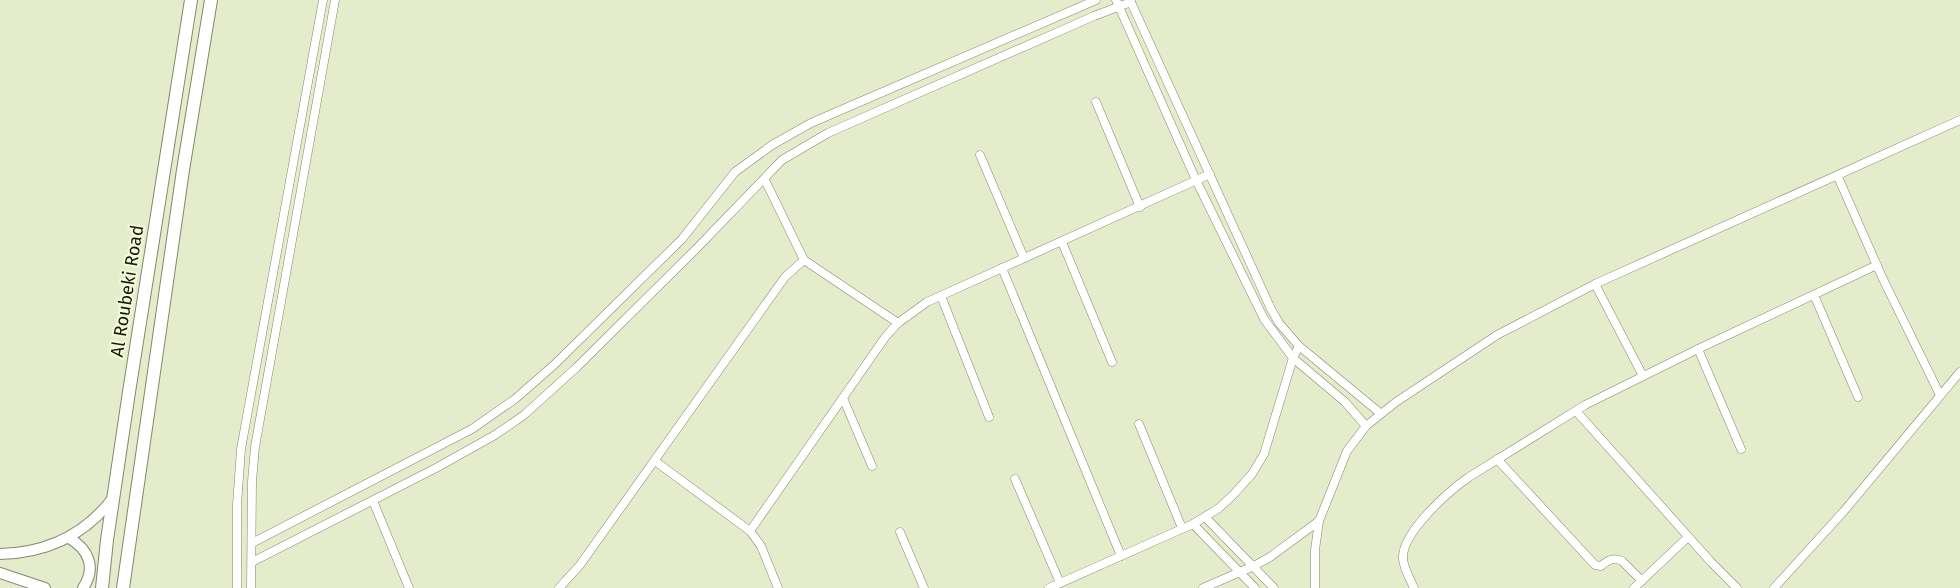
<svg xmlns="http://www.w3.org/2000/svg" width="1960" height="588" font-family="'Fira Sans',sans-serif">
	<rect width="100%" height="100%" fill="#e5eccb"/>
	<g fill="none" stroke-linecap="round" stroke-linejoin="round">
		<defs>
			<g id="minor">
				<path d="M1116 0 1196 180 1264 319 1293 358 1345 402 1366 426"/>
				<path d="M1130 0 1271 309 1279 323 1299 346 1380 413"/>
				<path d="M1096 102 1140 207"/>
				<path d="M980 155 1024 258"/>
				<path d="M1838 177 1882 277 1940 395"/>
				<path d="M765 180 804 260 898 323"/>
				<path d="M1062 242 1112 362"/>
				<path d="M1002 268 1121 556"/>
				<path d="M1595 284 1643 376"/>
				<path d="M1814 295 1858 397"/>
				<path d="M941 296 989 417"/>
				<path d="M1698 349 1741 449"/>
				<path d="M843 398 872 466"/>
				<path d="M1576 411 1711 562 1737 588"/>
				<path d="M1139 424 1182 528"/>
				<path d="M1497 459 1595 565 1601 566C1608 560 1613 557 1622 561L1642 581"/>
				<path d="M655 461 750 531 761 546 778 588"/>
				<path d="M1015 479 1060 583"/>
				<path d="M373 501 409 588"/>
				<path d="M1205 517 1274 588"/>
				<path d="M1193 524 1255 588"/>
				<path d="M750 531 886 336 898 323 927 302 1210 174"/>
				<path d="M900 532 924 588"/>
				<path d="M252 543 472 429 515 399 555 364 682 239 735 172 772 145 811 123 1096 0"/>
				<path d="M252 562 436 468 495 435 524 415 577 367 698 247 782 160 828 133 1094 16 1131 2"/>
				<path d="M237 588V505L241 449 323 0"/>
				<path d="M251 588 252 481 255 447 335 0"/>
				<path d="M559 588 580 565 785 277 804 260"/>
				<path d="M1049 588 1193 524 1219 508 1233 495 1252 474 1264 454 1293 358 1299 346"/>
				<path d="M1203 588 1254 566 1270 557 1319 521 1347 451 1366 426 1396 402 1497 335 1595 284 1960 120"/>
				<path d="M1315 588V550L1319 521"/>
				<path d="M1414 588C1410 579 1404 569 1403 559 1401 533 1449 491 1469 477L1585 405 1698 349 1877 265"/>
				<path d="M1634 588 1688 537"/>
				<path d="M1774 588 1844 511 1960 372"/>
			</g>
			<g id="tertiary">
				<path d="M69 538C88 549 97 567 83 588"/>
				<path d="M0 554C46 553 85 535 113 498"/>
				<path d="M0 573 45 588"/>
			</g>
			<g id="primary">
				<path d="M102 588 107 540 129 392 191 0"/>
				<path d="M123 588 183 170 211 0"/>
			</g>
		</defs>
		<!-- minor casing -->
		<use href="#minor" stroke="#82896b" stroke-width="9"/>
		<!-- tertiary casing -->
		<use href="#tertiary" stroke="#82896b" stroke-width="12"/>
		<!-- primary casing -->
		<use href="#primary" stroke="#82896b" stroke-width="14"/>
		<!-- minor -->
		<use href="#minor" stroke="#fff" stroke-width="8"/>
		<!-- tertiary -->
		<use href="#tertiary" stroke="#fff" stroke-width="10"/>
		<!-- primary -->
		<use href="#primary" stroke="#fff" stroke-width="12"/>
	</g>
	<g text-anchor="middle" stroke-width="4.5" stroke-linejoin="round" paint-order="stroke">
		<!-- street labels -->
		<g font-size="18" fill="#16180c" stroke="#f2f9d8">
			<text transform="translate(127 291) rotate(-81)" y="6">Al Roubeki Road</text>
		</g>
	</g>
</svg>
